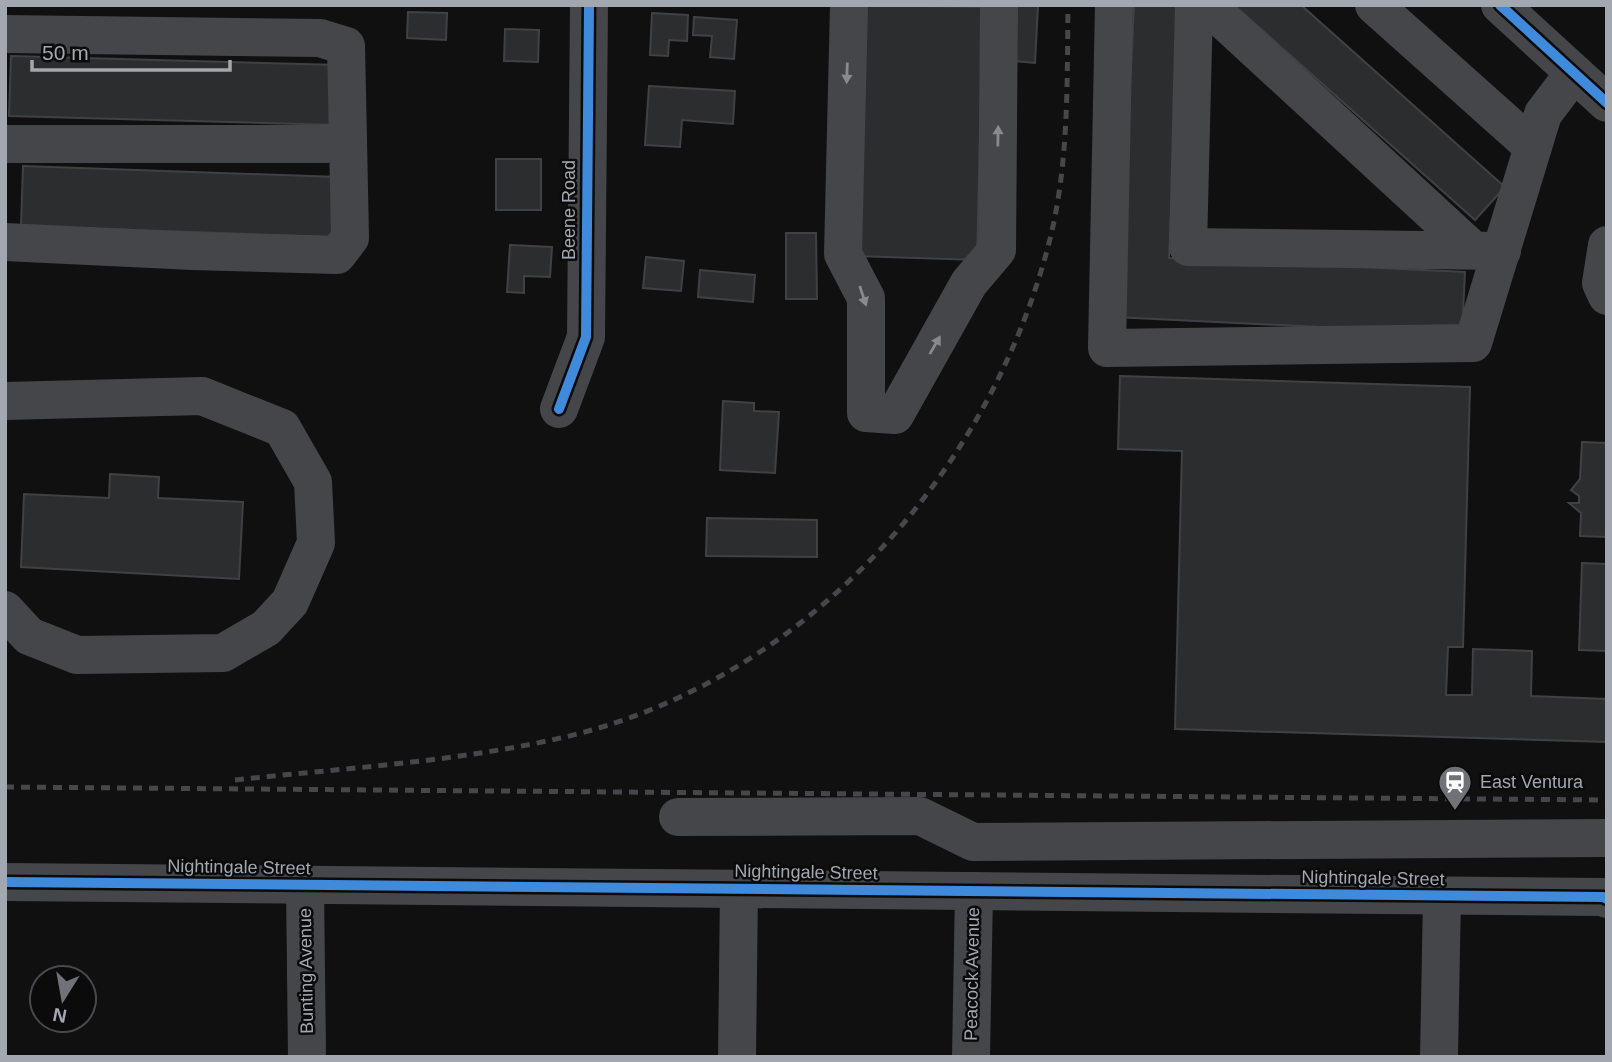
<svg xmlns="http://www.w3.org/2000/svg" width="1612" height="1062" font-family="Arial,sans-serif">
	<rect width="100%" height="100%" fill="#101011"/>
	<!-- building -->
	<g fill="#2c2d2e" stroke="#404144" stroke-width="2">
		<path d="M861 5 983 7 977 260 855 256Z"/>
		<path d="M1015 5H1038L1035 63 1012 61Z"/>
		<path d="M1134 5H1181L1169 258 1465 272 1462 334 1115 317 1122 262Z"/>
		<path d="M1234 5H1301L1505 187 1475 220Z"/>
		<path d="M408 12 447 13 446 40 407 38Z"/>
		<path d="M652 13 688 15 687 41 669 40 668 56 650 55Z"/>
		<path d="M694 17 737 20 734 59 710 57 712 36 693 35Z"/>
		<path d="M505 29 539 30 538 62 504 61Z"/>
		<path d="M11 56 339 65 338 125 9 116Z"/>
		<path d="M649 86 735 91 733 124 682 120 680 147 645 145Z"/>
		<rect x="496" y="159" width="45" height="51"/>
		<path d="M23 166 338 177 336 237 21 226Z"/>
		<path d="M786 233H816L817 299H786Z"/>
		<path d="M510 245 552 247 550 277 524 276V293L507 292Z"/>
		<path d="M646 257 684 261 681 291 643 288Z"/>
		<path d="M700 270 755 275 753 302 698 297Z"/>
		<path d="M1120 376 1470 387 1463 647H1448L1446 695H1472L1473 649 1532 651 1531 696 1607 699V742L1175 729 1182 451 1118 449Z"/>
		<path d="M723 401 754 403V411L779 412 775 473 720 470Z"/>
		<path d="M1582 442 1607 443V537L1580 536 1581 513 1569 503H1579V496L1571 490 1580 479Z"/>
		<path d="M110 474 159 477 158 498 243 502 239 579 21 567 24 494 109 498Z"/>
		<path d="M707 518 817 520V557L706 556Z"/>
		<path d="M1582 563 1607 564V651L1579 650Z"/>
	</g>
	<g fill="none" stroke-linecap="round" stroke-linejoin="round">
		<!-- minor -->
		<g stroke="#45464a" stroke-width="38">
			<path d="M849 5 843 254 866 298V413L895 415 969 283 997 250 999 5"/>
			<path d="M1114 5 1107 348 1473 343 1543 114 1574 73"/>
			<path d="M1194 5 1188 247 1502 251"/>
			<path d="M1207 5 1473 250"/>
			<path d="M1374 5 1533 147"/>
			<path d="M1500 5 1607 103"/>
			<path d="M5 34 320 38 346 46 348 140 325 144H5"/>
			<path d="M5 242 193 251 337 255 350 238 348 140"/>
			<path d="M1607 245 1601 283 1607 296"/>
			<path d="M5 401 202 396 282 428 313 482 316 543 290 602 266 628 223 653 77 655 29 636 5 610"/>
			<path d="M559 409 586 337 589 5"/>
			<path d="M678 817 920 816 973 842 1607 838"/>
			<path d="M5 882 1603 897 1607 899"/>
			<path d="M305 885 307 1057"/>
			<path d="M737 1057 739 889"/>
			<path d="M971 1057 974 891"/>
			<path d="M1439 1057 1442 896"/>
		</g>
		<!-- rail -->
		<g stroke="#46474a" stroke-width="5" stroke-dasharray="9 7" stroke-linecap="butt">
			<path d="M235 780C344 768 457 762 565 737 805 681 991 473 1050 239 1069 162 1067 83 1068 5"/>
			<path d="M5 787 1607 800"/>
		</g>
		<defs>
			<g id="cycleway">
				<path d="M1500 5 1607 103"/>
				<path d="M559 409 586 337 589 5"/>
				<path d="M5 882 1603 897 1607 899"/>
			</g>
		</defs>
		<!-- cycleway casing -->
		<use href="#cycleway" stroke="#0b0b0c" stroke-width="15"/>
		<!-- cycleway -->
		<use href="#cycleway" stroke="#408adc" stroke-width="10"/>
	</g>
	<!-- one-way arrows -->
	<defs><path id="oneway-solid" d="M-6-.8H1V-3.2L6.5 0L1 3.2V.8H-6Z" transform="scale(1.75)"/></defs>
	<g fill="#878a91">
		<use href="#oneway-solid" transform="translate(847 73) rotate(92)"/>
		<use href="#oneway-solid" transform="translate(998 136) rotate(-89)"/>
		<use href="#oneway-solid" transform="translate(863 296) rotate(72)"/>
		<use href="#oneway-solid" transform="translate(935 345) rotate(-60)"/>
	</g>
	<!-- icons -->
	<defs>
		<symbol id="station-pin" viewBox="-11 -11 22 30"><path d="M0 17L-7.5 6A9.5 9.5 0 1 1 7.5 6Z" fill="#707278" stroke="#0b0b0c"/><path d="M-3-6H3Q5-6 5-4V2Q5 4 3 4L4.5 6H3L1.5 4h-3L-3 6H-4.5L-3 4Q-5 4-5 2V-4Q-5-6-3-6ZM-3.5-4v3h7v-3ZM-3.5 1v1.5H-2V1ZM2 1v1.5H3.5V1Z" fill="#fff"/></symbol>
	</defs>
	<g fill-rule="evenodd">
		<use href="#station-pin" x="1436" y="763" width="38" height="52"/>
	</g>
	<g text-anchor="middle" stroke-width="5" stroke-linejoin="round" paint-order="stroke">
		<!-- street labels -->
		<g font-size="18" fill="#a3a7b0" stroke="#0b0b0c">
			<text transform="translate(569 210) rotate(-90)" y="6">Beene Road</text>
			<text transform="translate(239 867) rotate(1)" y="6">Nightingale Street</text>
			<text transform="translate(806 872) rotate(1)" y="6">Nightingale Street</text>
			<text transform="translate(1373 878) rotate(1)" y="6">Nightingale Street</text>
			<text transform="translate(306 971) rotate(-91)" y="6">Bunting Avenue</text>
			<text transform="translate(972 974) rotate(-89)" y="6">Peacock Avenue</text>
		</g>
		<!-- poi labels -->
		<g font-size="18" fill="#a3a7b0" stroke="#0b0b0c" text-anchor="start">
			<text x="1480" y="788">East Ventura</text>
		</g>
	</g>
	<!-- border -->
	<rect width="1612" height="1062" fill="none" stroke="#a3a7b0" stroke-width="14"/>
	<!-- north arrow -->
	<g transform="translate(63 999) rotate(191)"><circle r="33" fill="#0b0b0c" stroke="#48494e" stroke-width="2"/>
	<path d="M0-5L12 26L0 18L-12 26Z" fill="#707278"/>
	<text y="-10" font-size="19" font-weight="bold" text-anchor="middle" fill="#a3a7b0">N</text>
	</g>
	<!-- scale -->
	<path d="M32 60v10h198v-10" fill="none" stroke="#a3a7b0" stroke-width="3.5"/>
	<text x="42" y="60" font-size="21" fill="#a3a7b0" stroke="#0b0b0c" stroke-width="5" paint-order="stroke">50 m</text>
</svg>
